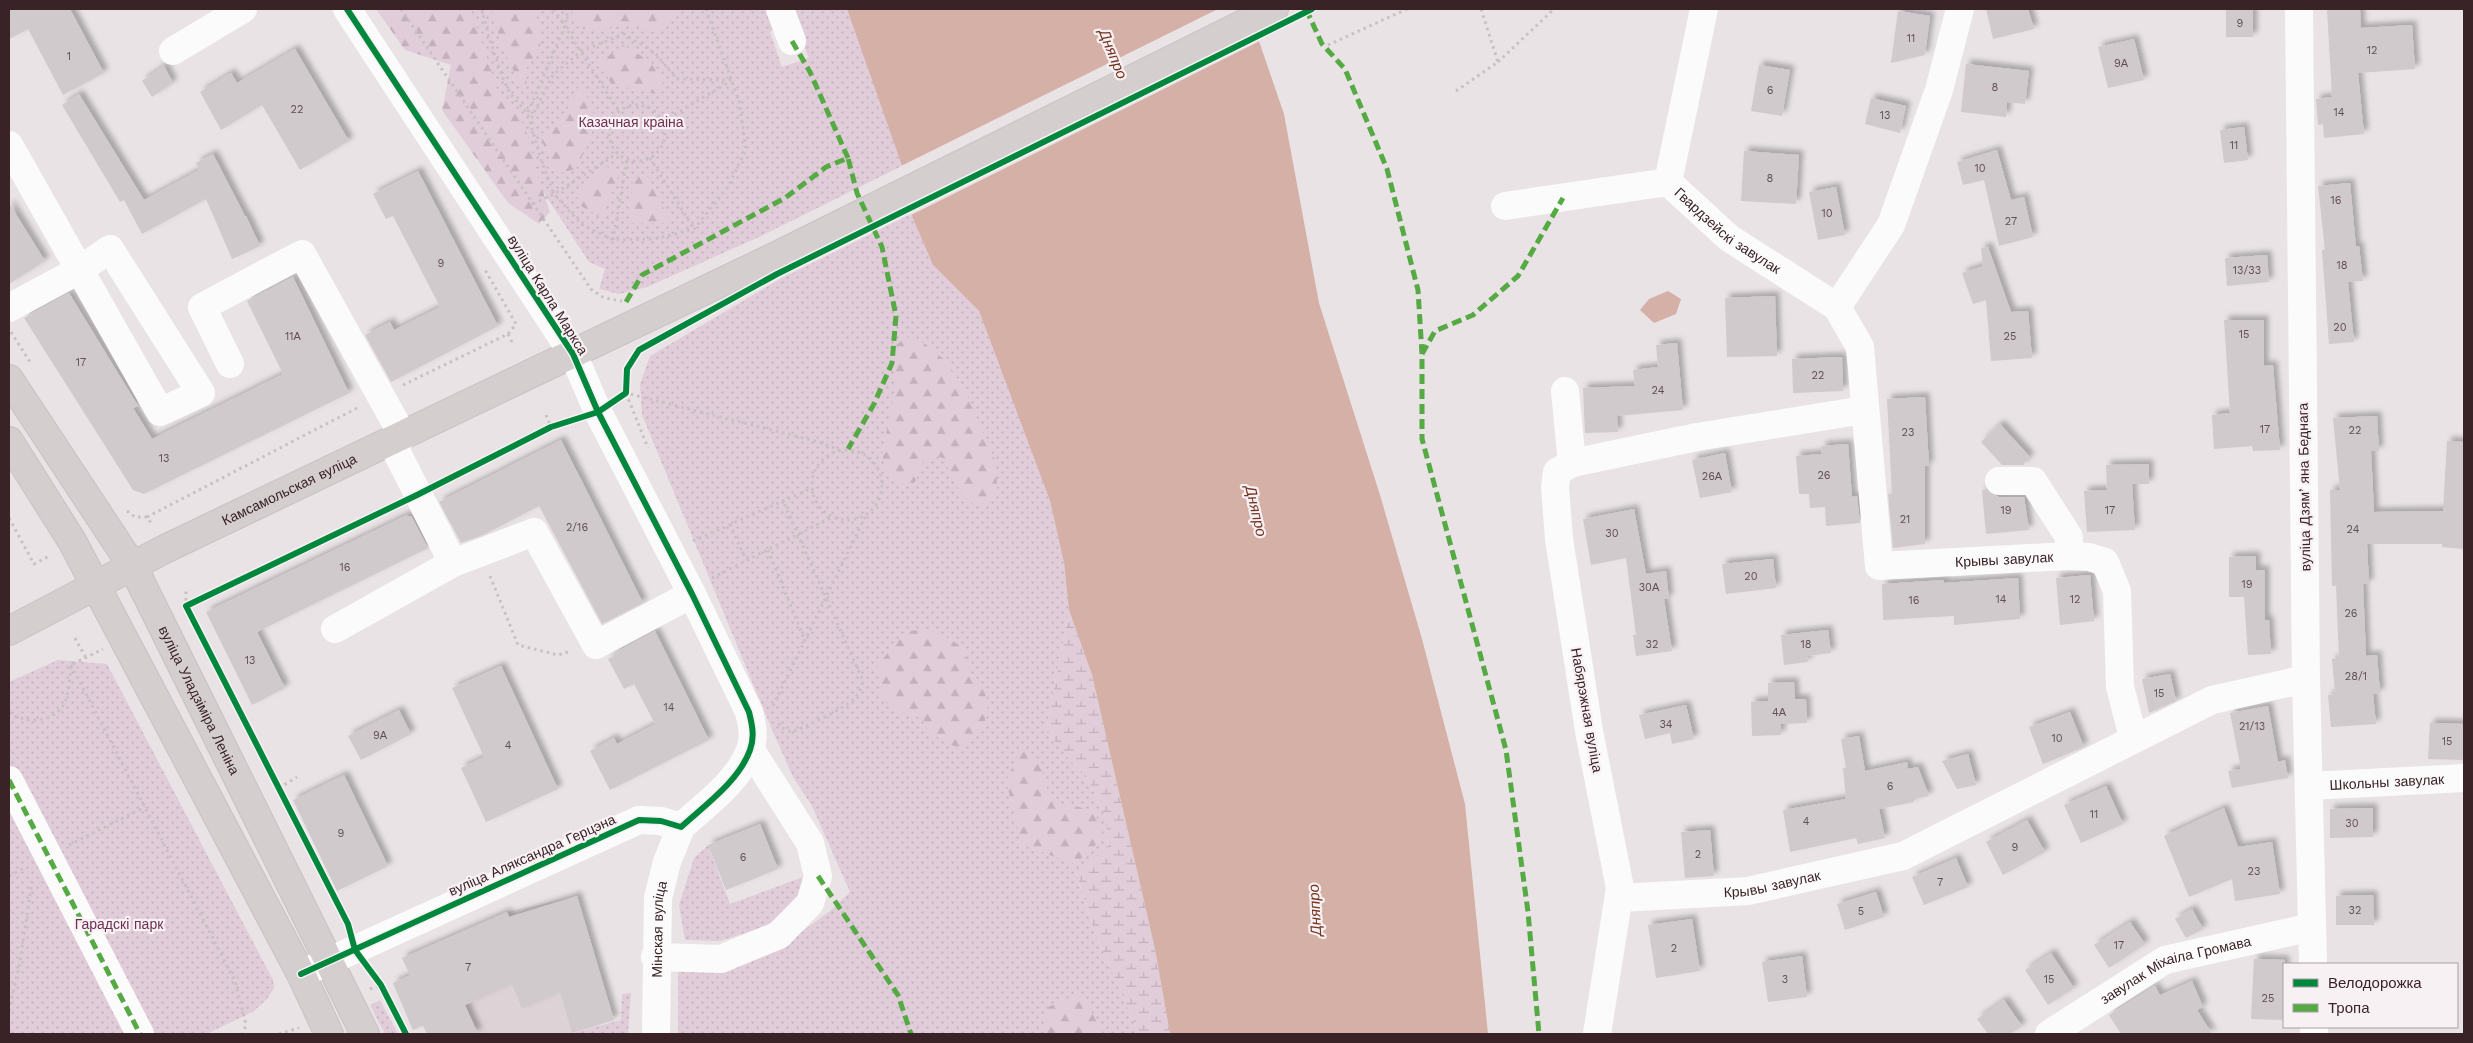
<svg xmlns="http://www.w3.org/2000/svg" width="2473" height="1043" font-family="'Work Sans',sans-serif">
	<defs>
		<pattern id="grass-dots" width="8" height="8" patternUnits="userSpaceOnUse" patternTransform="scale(1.25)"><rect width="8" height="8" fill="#e1cdda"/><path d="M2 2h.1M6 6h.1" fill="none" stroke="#c2b0bb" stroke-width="1.8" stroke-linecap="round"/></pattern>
		<pattern id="forest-firs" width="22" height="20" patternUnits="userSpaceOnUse" patternTransform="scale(1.25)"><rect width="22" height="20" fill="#e1cdda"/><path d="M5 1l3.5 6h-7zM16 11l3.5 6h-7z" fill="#c2b0bb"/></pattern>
		<pattern id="wetland-marsh" width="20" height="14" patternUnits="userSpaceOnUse" patternTransform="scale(1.25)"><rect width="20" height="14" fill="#e1cdda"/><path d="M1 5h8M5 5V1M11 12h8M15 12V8" fill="none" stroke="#c2b0bb"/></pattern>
		<filter id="shadow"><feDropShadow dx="4.5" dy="-4.5" stdDeviation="2.5" flood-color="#0004"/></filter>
	</defs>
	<rect width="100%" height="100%" fill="#e9e3e6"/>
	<!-- built -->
	<path fill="#ddd3d7" d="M577 896 614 1020 570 1034H427L423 1026 413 1030 393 983 410 975 402 958 507 912Z"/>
	<!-- grass -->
	<g fill="url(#grass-dots)">
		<path d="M424 9H771L778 26 770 32 782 67 809 58 789 9H847L902 166 759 237 647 287 619 294 599 289 605 269 589 262Z"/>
		<path d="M911 214 933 265 979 311 1050 501 1064 563 1069 610 1046 731 1089 782 1106 817 1108 847 1076 873 1093 928 1136 1027V1034H678V967L796 936 830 911 850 892 812 806 793 777 770 725 642 415 640 384 650 356 780 279Z"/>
		<path d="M58 660 107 664 273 980 274 988 267 999 254 1011 207 1034H9V682Z"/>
		<path d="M708 845 730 904 803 877 799 896 767 926 720 941 685 940 679 905 694 858Z"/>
		<path d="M631 993 628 1034H570L621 1020 622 994Z"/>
		<path d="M380 1000 398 1034H385L370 1005Z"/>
	</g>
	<!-- forest -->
	<g fill="url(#forest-firs)">
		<path d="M376 9H471L498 91 521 118 531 145 534 165 550 212 539 224 508 203 442 110 451 65 405 50Z"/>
		<path d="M495 9H534L541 31 540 51 527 64 526 98 502 46 492 12Z"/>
		<path d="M573 9H681L657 33 630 24 602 30 583 29 572 16Z"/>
		<path d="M623 45 650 61 663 83 656 94 611 84 600 62Z"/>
		<path d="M579 86 593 105 592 136 576 169 555 174 540 135 562 120Z"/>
		<path d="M606 166 618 176 602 218 581 206 577 196Z"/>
		<path d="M633 177H648L671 223H629Z"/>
		<path d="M906 337 924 343 946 361 965 390 996 463 997 488 989 502 975 505C959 492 949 480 946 459L936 456 924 460 915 482 900 484 886 471 882 454 894 395V347Z"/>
		<path d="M924 628C949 639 968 641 969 672 999 700 990 726 961 750L930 733 921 718 898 712 881 698 877 667 903 633Z"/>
		<path d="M1021 749 1039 760 1051 802 1094 810 1104 837 1075 864 1022 845 1006 781Z"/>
		<path d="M1081 992 1103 1034H1045L1044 1009Z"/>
	</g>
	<!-- wetland -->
	<path fill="url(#wetland-marsh)" d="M1069 610 1092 675 1155 949 1170 1034H1136V1027L1093 928 1076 872 1108 847 1106 817 1089 782 1046 731Z"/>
	<!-- water -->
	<g fill="#d5b0a7">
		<path d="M847 9H1248L1284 114 1319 303 1380 495 1422 639 1465 804 1488 1034H1170L1155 949 1092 675 1069 610 1064 563 1050 501 979 311 933 265 911 214 902 166Z"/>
		<path d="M1668 291 1681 299 1676 314 1654 323 1640 310 1649 299Z"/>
	</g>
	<!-- pier -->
	<path fill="#e9e3e6" d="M1218 9H1251L1262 40 909 216 899 167Z"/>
	<!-- building -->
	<g fill="#d0cacc" filter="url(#shadow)">
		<path d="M9 9H70L104 73 63 95 28 29 9 39Z"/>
		<path d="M1986 9H2028L2034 29 1993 39Z"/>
		<rect x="2226" y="9" width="27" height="28"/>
		<path d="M2327 9H2360L2361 28 2412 25 2415 69 2358 73 2364 134 2324 138 2323 124 2318 125 2316 99 2332 97Z"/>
		<path d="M1898 11 1930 16 1925 55 1891 63Z"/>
		<path d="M2134 39 2144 80 2108 88 2098 47Z"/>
		<path d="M295 49 349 141 300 170 262 105 221 130 200 92 231 73 237 83Z"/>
		<path d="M1966 64 2029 71 2025 104 2007 102 2006 117 1961 112Z"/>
		<path d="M1759 65 1790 70 1782 116 1751 111Z"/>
		<path d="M164 66 173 83 152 97 142 81Z"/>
		<path d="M79 94 144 200 199 170 196 163 213 154 245 216H246L260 246 232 259 206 199 142 234 124 200 120 202 62 105Z"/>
		<path d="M1871 98 1906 106 1900 133 1865 124Z"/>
		<path d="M2244 127 2248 160 2224 163 2220 130Z"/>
		<path d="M1997 150 2011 200 2024 197 2033 237 1999 246 1984 180 1963 185 1957 162Z"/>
		<path d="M1744 151 1799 155 1796 204 1741 201Z"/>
		<path d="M418 171 498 326 391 382 365 335 390 322 394 330 440 307 393 216 386 219 373 194Z"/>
		<path d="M2350 183 2356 247 2359 246 2363 281 2348 282 2354 342 2329 344 2322 250H2325L2318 186Z"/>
		<path d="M1836 187 1845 235 1818 240 1809 192Z"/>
		<path d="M9 203 45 261 9 284Z"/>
		<path d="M1988 247 2011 312 2028 311 2032 358 1991 361 1986 300 1973 304 1962 273 1983 266 1981 248Z"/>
		<path d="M2267 255 2269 282 2227 286 2225 258Z"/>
		<path d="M293 277 349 393 144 494 133 490 24 318 69 293 138 406 133 408 152 439 283 374 247 301Z"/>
		<path d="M1775 296 1777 356 1727 357 1725 298Z"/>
		<path d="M2224 320H2264V366L2273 365 2280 450 2253 451 2252 446 2214 449 2212 415 2230 413Z"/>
		<path d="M1677 343 1683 410 1617 416 1618 432 1585 433 1583 388 1635 386 1633 370 1658 367 1656 345Z"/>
		<path d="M1842 357 1843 391 1793 393 1792 359Z"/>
		<path d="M1925 397 1929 466H1925V544L1893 548 1888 494H1892L1887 399Z"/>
		<path d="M2377 416 2379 451H2371L2374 512 2443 511 2447 441 2464 442V549L2442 547V544H2367L2369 584H2363L2366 656 2377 655 2380 693 2373 694 2376 724 2331 727 2328 695 2335 694 2332 659H2339L2336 586H2332L2330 490H2340L2333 418Z"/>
		<path d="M2000 424 2030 457 2024 463V465H2002L1981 442Z"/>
		<path d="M561 440 643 603 602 624 539 506 483 535 461 543 439 502Z"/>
		<path d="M1848 444 1852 497 1857 496 1860 523 1826 526 1825 507 1810 508 1809 494H1799L1796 456 1822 454 1821 446Z"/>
		<path d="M1725 453 1732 492 1700 498 1692 460Z"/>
		<path d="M2149 464V484H2132L2135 530 2087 532 2084 491 2107 490 2106 465Z"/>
		<path d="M1982 490H1986L1999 497H2024L2029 530 1986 534Z"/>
		<path d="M1634 509 1646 574 1666 571 1669 599H1664L1672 651 1636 656 1633 635H1636L1626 558 1591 565 1583 519Z"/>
		<path d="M407 515 408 517 411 516 428 548 257 632 285 688 252 705 206 612Z"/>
		<path d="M2256 556V570H2265V620H2269L2271 654 2248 655 2244 597H2229V557Z"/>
		<path d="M1773 559 1776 588 1726 594 1722 564Z"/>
		<path d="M2090 575 2094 621 2060 625 2056 578Z"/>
		<path d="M2018 578 2020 619 1954 625V616L1883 620 1882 584 1944 580V583Z"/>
		<path d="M1828 630 1831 653 1807 656 1808 662 1784 665 1781 635Z"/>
		<path d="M655 631 709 740 610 790 590 751 614 738 617 744 655 724 634 684 624 689 608 659 614 656 613 654Z"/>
		<path d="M501 666 558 789 486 822 461 768 484 757 452 688Z"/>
		<path d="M2170 674 2176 701 2149 713 2142 679Z"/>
		<path d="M1794 682 1795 699H1806L1807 723 1781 724V735L1752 736 1751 702 1768 701V683Z"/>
		<path d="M1686 705 1694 739 1672 744 1670 733 1645 739 1639 715Z"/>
		<path d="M2268 706 2278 762 2285 760 2288 778 2232 788 2228 771 2241 769 2230 713Z"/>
		<path d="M399 710 411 734 361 760 348 736Z"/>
		<path d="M2070 712 2084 747 2043 764 2029 727Z"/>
		<path d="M2430 723 2464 724V760L2428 759Z"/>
		<path d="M1859 736 1865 771 1907 762 1908 769 1918 767 1929 796 1914 799V802L1879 809 1885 838 1858 844 1856 838 1790 852 1783 810 1846 799 1843 768H1846L1841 739Z"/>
		<path d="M1968 754 1976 785 1957 789 1942 761Z"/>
		<path d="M344 775 388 866 337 891 293 800Z"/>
		<path d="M2106 786 2123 824 2081 843 2064 805Z"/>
		<path d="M2224 808 2238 847 2272 842 2280 894 2235 901 2232 879 2189 897 2164 836Z"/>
		<path d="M2373 808V837L2330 838V809Z"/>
		<path d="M2027 820 2045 852 2003 875 1986 842Z"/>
		<path d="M760 824 778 869 726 890 708 845Z"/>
		<path d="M1710 830 1714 876 1685 878 1681 832Z"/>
		<path d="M1956 858 1968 887 1924 905 1912 877Z"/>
		<path d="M1876 892 1884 917 1845 930 1837 904Z"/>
		<path d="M2373 895 2374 925H2336V896Z"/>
		<path d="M577 896 614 1020 572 1033 560 992 522 1009 512 984 465 1005 478 1034H427L423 1025 413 1030 393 983 410 975 402 958 507 912 509 917Z"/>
		<path d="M2192 909 2203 929 2186 938 2175 919Z"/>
		<path d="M1692 919 1700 971 1656 978 1648 925Z"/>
		<path d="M2130 922 2145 944 2109 968 2094 945Z"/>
		<path d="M2051 953 2074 988 2048 1005 2025 970Z"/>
		<path d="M1802 956 1807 997 1768 1002 1762 962Z"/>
		<path d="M2254 959 2285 960 2283 1020 2251 1019Z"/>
		<path d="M2192 981 2203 1007 2197 1010 2212 1034H2121L2109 1015 2155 986 2160 995Z"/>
		<path d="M2004 1000 2022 1026 2010 1034H1988L1977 1019Z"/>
	</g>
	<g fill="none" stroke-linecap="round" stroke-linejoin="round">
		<defs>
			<g id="major">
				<path id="s6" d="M9 379 133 567 365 1034"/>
				<path d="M9 441 72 541 301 974 329 1034"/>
				<path id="s7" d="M9 631 165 549 770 259 1274 9"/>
			</g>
		</defs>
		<!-- major casing -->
		<use href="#major" stroke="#c8c0c3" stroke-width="30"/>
		<!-- path -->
		<g stroke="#c9c0c2" stroke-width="3" stroke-dasharray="2.5 4" stroke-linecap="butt">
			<path d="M401 9 591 289 604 298 622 301"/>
			<path d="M482 9C485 27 502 82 512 96 519 105 527 109 530 121"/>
			<path d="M554 9 619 112"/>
			<path d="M706 9 739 101 746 149 728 187 694 229 655 239 613 240 581 224 554 194 541 160 530 121 553 75 581 51 624 34 655 53 677 79 732 80"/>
			<path d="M1298 16 1312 9"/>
			<path d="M1328 45 1407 9"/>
			<path d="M1498 62 1554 9"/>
			<path d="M1456 91 1498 62 1481 9"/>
			<circle cx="637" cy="133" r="28"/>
			<path d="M528 112 565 26 568 9"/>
			<path d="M663 121 731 81"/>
			<path d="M650 158 694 229"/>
			<path d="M533 204 554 194 618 153"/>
			<path d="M613 240 627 159"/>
			<path d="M11 332 30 362"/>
			<path d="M508 334 513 344"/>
			<path d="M638 351 627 369 626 393 648 448"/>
			<path d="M403 385 508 334 516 324 484 268"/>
			<path d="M619 397 626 393 819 442 839 450"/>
			<path d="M546 415 551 427"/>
			<circle cx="847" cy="485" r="35"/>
			<path d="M440 484 551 427 574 419"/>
			<path d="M127 511 135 517H147L151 523"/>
			<path d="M147 517 359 407"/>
			<path d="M9 518 34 564 51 555"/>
			<path d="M730 524 746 560"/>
			<path d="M693 541 812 488"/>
			<path d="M768 550 805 641"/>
			<path d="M490 576 518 645 558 655 571 651"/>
			<path d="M712 578 832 517"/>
			<path d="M186 606 396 505"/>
			<path d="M186 607V591"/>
			<path d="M75 638 86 658"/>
			<path d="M71 665 235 981 246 1024 243 1034"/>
			<path d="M773 706 866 515"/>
			<path d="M9 713C26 724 53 723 64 704 69 694 70 677 71 665L103 649"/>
			<path d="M779 723 780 727 791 732C805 728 844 708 854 699 859 694 861 688 863 681L783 501"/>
			<path d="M279 788 297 777"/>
			<path d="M69 845 145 807"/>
			<path d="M9 876 26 867"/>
			<path d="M370 989 381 985"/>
			<path d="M9 1011 20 962 32 881"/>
			<path d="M279 1034 299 1028"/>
		</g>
		<!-- minor -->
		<g stroke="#fcfbfb" stroke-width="28">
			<path d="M780 9 792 41"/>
			<path id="s1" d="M1704 9 1668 182 1729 238 1837 307 1860 347 1879 566 2068 556 2089 557 2105 562 2117 591 2120 687 2133 737"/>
			<path d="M2299 9 2306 679 2313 964"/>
			<path d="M173 51 243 9"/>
			<path d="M9 145 160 412 201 393 110 249 79 270 9 308"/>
			<path d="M1505 206 1668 182"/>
			<path d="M1837 307 1891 225 1939 90 1960 9"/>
			<path d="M230 364 202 307 302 254 403 436"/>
			<path d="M1565 391 1572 463"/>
			<path d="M391 441 453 563 534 532 596 645 692 594"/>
			<path d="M1999 481H2033L2069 537 2068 556"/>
			<path d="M335 629 453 563"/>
			<path d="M9 780 140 1034"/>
			<path id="s2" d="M2309 786 2464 778"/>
			<path id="s3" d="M1619 898 1748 891 1903 856 2212 700 2306 679"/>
			<path d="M655 957 721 959 779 935 810 903 818 876 810 843 751 750"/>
			<path d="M301 974 639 820 661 821 681 827C705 805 739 781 750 750 755 737 752 724 749 712L692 594 598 412 573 354 347 9"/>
			<path d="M2314 1027V1034"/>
			<path id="s4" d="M656 1034 658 898 667 862 681 827"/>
			<path d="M1597 1034 1620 888 1589 731 1559 539 1555 487 1557 472 1572 463 1697 437 1864 410"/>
			<path id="s5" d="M2049 1034 2165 960 2312 927"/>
		</g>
		<!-- major -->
		<use href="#major" stroke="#d5cecf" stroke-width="28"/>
		<!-- quiet -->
		<g stroke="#5a4" stroke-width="5" stroke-dasharray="10 5" stroke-linecap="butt">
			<path d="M1306 9 1322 44 1345 69 1387 169 1418 290 1422 354V439L1506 750 1528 912 1539 1034"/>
			<path d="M792 41 810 72 848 158"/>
			<path d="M626 302 642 275 785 198 826 167 848 158 857 193 882 247 896 316 892 363 874 404 848 449"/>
			<path d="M1422 354 1435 331 1473 315 1518 276 1563 198"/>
			<path d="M9 780 140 1034"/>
			<path d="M818 876 898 995 911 1034"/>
		</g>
		<defs>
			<g id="cycleway">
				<path d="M301 974 639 820 661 821 681 827C705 805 739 781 750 750 755 737 752 724 749 712L692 594 598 412 573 354 347 9"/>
				<path d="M406 1034 381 985 355 950 348 924 186 606 417 495 551 427 598 412 626 393 627 369 639 350 777 274 1312 9"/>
			</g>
		</defs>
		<!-- cycleway casing -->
		<use href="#cycleway" stroke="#f8f1f4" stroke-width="9"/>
		<!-- cycleway -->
		<use href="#cycleway" stroke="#00873e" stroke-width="6"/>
	</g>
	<g text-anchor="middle" stroke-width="4.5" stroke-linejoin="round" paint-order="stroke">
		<!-- number labels -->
		<g font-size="11" fill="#614e52">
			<text x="2240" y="27">9</text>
			<text x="1911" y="42">11</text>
			<text x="2372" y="54">12</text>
			<text x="69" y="60">1</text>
			<text x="2121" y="67">9А</text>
			<text x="1995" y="91">8</text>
			<text x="1770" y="94">6</text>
			<text x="297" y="113">22</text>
			<text x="2339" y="116">14</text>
			<text x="1885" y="119">13</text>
			<text x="2234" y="149">11</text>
			<text x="1980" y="172">10</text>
			<text x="1770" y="182">8</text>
			<text x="2336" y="204">16</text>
			<text x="1827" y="217">10</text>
			<text x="2011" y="225">27</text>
			<text x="441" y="267">9</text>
			<text x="2342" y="269">18</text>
			<text x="2247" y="274">13/33</text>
			<text x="2340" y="331">20</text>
			<text x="2244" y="338">15</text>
			<text x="293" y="340">11А</text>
			<text x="2010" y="340">25</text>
			<text x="81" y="366">17</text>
			<text x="1818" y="379">22</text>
			<text x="1658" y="394">24</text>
			<text x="2265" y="433">17</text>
			<text x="2355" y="434">22</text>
			<text x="1908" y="436">23</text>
			<text x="164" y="462">13</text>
			<text x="1824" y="479">26</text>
			<text x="1712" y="480">26А</text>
			<text x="2006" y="514">19</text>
			<text x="2110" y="514">17</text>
			<text x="1905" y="523">21</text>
			<text x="577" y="531">2/16</text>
			<text x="2353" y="533">24</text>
			<text x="1612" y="537">30</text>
			<text x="345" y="571">16</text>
			<text x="1751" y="580">20</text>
			<text x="2247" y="588">19</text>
			<text x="1649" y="591">30А</text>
			<text x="2001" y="603">14</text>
			<text x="2075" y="603">12</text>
			<text x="1914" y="604">16</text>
			<text x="2351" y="617">26</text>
			<text x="1652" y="648">32</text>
			<text x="1806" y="648">18</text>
			<text x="250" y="664">13</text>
			<text x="2356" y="680">28/1</text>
			<text x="2159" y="697">15</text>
			<text x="669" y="711">14</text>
			<text x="1779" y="716">4А</text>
			<text x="1666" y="728">34</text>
			<text x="2252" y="730">21/13</text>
			<text x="380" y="739">9А</text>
			<text x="2057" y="742">10</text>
			<text x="2447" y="745">15</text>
			<text x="508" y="749">4</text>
			<text x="1890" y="790">6</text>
			<text x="2094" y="818">11</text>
			<text x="1806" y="825">4</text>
			<text x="2352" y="827">30</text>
			<text x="341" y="837">9</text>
			<text x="2015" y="851">9</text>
			<text x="1698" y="858">2</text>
			<text x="743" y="861">6</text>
			<text x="2254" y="875">23</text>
			<text x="1940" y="886">7</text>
			<text x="2355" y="914">32</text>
			<text x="1861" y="915">5</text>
			<text x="2119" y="949">17</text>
			<text x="1674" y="952">2</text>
			<text x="468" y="971">7</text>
			<text x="1785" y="983">3</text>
			<text x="2049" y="983">15</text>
			<text x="2268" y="1002">25</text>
		</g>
		<!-- park labels -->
		<g font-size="14" fill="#6f2f52" stroke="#f8f1f4">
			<text x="631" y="127">Казачная краіна</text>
			<text x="119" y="929">Гарадскі парк</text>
		</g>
		<!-- street labels -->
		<g font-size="14" fill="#3a2327" stroke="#f8f1f4">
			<text dy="5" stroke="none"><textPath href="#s1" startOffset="254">Гвардзейскі завулак</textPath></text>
			<text transform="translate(548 295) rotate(58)" y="5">вуліца Карла Маркса</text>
			<text transform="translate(2304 487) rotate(-91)" y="5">вуліца Дзямʼяна Беднага</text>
			<text dy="5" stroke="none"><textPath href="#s7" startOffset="314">Камсамольская вуліца</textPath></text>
			<text dy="5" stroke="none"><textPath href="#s1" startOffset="779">Крывы завулак</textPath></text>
			<text dy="5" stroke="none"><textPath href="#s6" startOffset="374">вуліца Уладзіміра Леніна</textPath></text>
			<text transform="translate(1587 710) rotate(80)" y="5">Набярэжная вуліца</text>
			<text dy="5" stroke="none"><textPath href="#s2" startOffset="78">Школьны завулак</textPath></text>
			<text transform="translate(532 855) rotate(-24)" y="5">вуліца Аляксандра Герцэна</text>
			<text dy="5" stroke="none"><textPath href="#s3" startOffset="154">Крывы завулак</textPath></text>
			<text dy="5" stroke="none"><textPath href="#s4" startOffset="105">Мінская вуліца</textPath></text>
			<text dy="5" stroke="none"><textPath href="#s5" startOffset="144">завулак Міхаіла Громава</textPath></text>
		</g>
		<!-- water labels -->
		<g font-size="15" font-style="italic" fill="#733320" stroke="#f8f1f4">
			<text transform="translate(1113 54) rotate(68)" y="5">Дняпро</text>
			<text transform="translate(1256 511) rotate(77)" y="5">Дняпро</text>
			<text transform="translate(1315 910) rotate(-93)" y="5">Дняпро</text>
		</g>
	</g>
	<!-- border -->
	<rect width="2473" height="1043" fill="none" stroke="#3a2327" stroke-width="20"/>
	<!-- legend -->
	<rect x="2283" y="963" width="175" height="65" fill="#f8f1f4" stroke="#ac9fa2"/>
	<rect x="2293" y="979" width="25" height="8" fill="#00873e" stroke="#ac9fa2"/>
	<text x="2328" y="988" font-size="15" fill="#3a2327">Велодорожка</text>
	<rect x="2293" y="1004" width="25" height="8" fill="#55aa44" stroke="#ac9fa2"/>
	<text x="2328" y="1013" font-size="15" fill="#3a2327">Тропа</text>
</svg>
